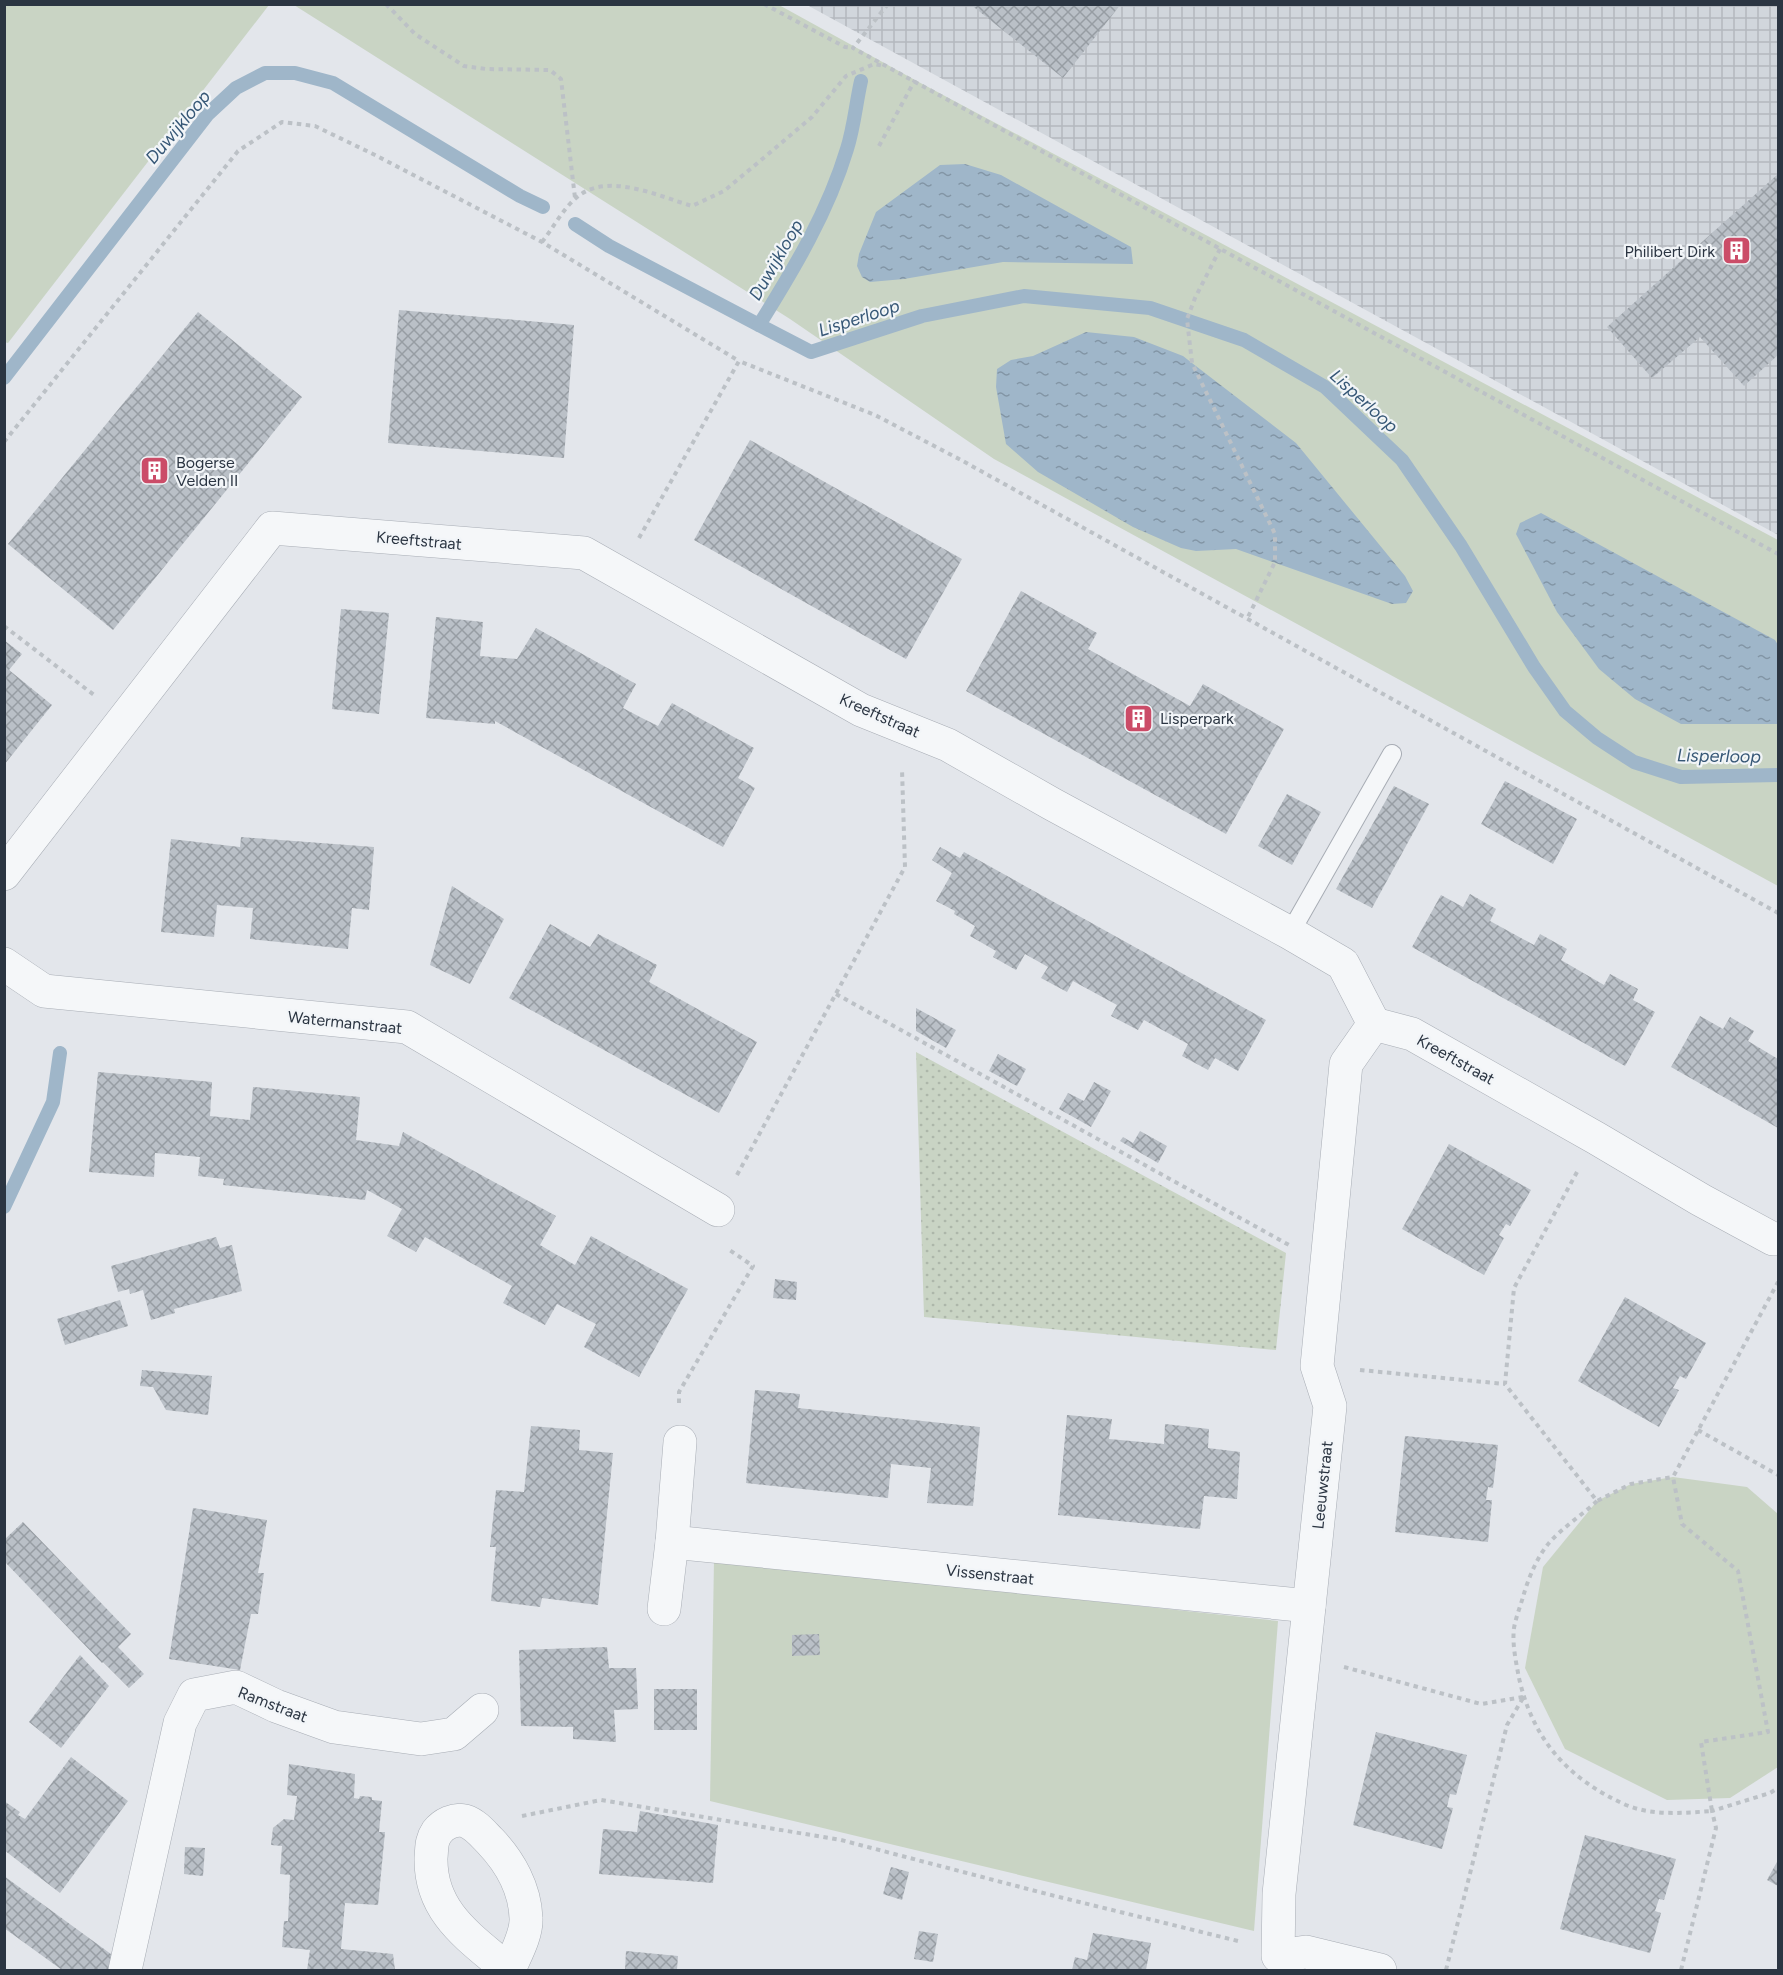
<svg xmlns="http://www.w3.org/2000/svg" width="1783" height="1975" font-family="Figtree,sans-serif">
	<defs>
		<pattern id="industrial-grid" width="8" height="8" patternUnits="userSpaceOnUse" patternTransform="scale(1.5)"><rect width="8" height="8" fill="#d1d6dc"/><path d="M0 4h8M4 0v8" fill="none" stroke="#b4b8be"/></pattern>
		<pattern id="park-dots" width="8" height="8" patternUnits="userSpaceOnUse" patternTransform="scale(1.5)"><rect width="8" height="8" fill="#c9d4c4"/><path d="M2 2h.1M6 6h.1" fill="none" stroke="#adb7aa" stroke-width="1.8" stroke-linecap="round"/></pattern>
		<pattern id="water-ripples" width="26" height="14" patternUnits="userSpaceOnUse" patternTransform="scale(1.5)"><rect width="26" height="14" fill="#9fb6c9"/><path d="M2 4q2-2 4 0t4 0M15 11q2-2 4 0t4 0" fill="none" stroke="#8295a5"/></pattern>
		<pattern id="building-cross-hatch" width="8" height="8" patternUnits="userSpaceOnUse" patternTransform="scale(1.5)"><rect width="8" height="8" fill="#bac0c7"/><path d="M0 0l8 8M0 8l8-8" fill="none" stroke="#979da3"/></pattern>
	</defs>
	<rect width="100%" height="100%" fill="#e3e6eb"/>
	<!-- industrial -->
	<path fill="url(#industrial-grid)" d="M807 5H1778V535Z"/>
	<!-- grass -->
	<g fill="#c9d4c4">
		<path d="M4 5H269L8 343 4 342Z"/>
		<path d="M294 5H779L915 80 1778 540V886L994 459 790 319Z"/>
		<path d="M1673 1477 1747 1487 1778 1514V1767L1730 1798 1667 1800 1565 1749 1525 1668 1543 1567 1597 1501 1631 1484Z"/>
		<path d="M714 1560 1278 1621 1254 1931 710 1801Z"/>
	</g>
	<!-- park -->
	<path fill="url(#park-dots)" d="M916 1052 1286 1253 1276 1350 924 1317Z"/>
	<!-- water -->
	<g fill="url(#water-ripples)">
		<path d="M965 164 1001 175 1131 247 1133 264 1003 262 904 279 870 282 862 277 857 266 859 254 876 212 940 165Z"/>
		<path d="M1086 332 1134 337 1183 356 1192 363 1296 443 1405 576 1413 591 1406 603 1392 604 1236 549 1196 551 1181 548 1133 527 1038 472 1006 444 996 387 997 369 1011 360 1033 356Z"/>
		<path d="M1541 513 1775 640 1778 645V724H1681L1635 699 1599 669 1557 612 1516 534 1520 523Z"/>
	</g>
	<g fill="none" stroke-linecap="round" stroke-linejoin="round">
		<!-- stream -->
		<g stroke="#9fb6c9" stroke-width="14">
			<path d="M575 224 609 246 759 325C794 269 828 212 847 149 854 127 856 103 861 81"/>
			<path d="M759 325 811 352 922 316 1024 296 1150 308 1244 340 1325 387 1402 460 1461 546 1534 667 1565 711 1597 738 1634 762 1681 777 1778 775"/>
			<path d="M4 378 208 114 236 88 265 73H295L333 83 520 196 543 207"/>
			<path d="M4 1207 53 1102 60 1053"/>
		</g>
	</g>
	<!-- building -->
	<g fill="url(#building-cross-hatch)">
		<path d="M970 4H1121L1063 78Z"/>
		<path d="M1778 174V355L1744 386 1700 337 1652 378 1607 327Z"/>
		<path d="M399 310 574 325 564 458 388 443Z"/>
		<path d="M198 312 302 397 113 630 8 544Z"/>
		<path d="M750 440 962 559 906 659 694 540Z"/>
		<path d="M1021 591 1097 633 1088 649 1190 706 1203 684 1284 729 1226 834 966 691Z"/>
		<path d="M341 609 389 613 379 714 332 709Z"/>
		<path d="M436 617 483 622 480 656 517 659 536 628 636 684 623 708 640 717 658 726 672 703 754 748 738 778 755 788 723 847 495 721V724L426 718Z"/>
		<path d="M4 640 22 654 9 670 52 705 4 765Z"/>
		<path d="M1505 781 1577 819 1553 864 1481 824Z"/>
		<path d="M1394 786 1429 804 1372 908 1336 889Z"/>
		<path d="M1287 794 1321 812 1292 865 1258 846Z"/>
		<path d="M241 837 374 847 369 910 352 908 348 949 250 939 253 908 228 906 217 905 214 937 161 932 171 839 240 847Z"/>
		<path d="M940 847 960 858 964 852 1266 1020 1238 1071 1215 1058 1208 1070 1182 1056 1188 1044 1144 1020 1138 1030 1111 1016 1117 1005 1073 981 1067 992 1041 978 1048 967 1025 954 1016 970 993 957 996 951 970 936 975 926 954 914 955 911 936 901 952 873 932 860Z"/>
		<path d="M452 886 504 919 470 984 430 965Z"/>
		<path d="M1470 894 1496 909 1490 921 1534 945 1540 934 1567 949 1561 960 1604 985 1610 974 1638 989 1633 1000 1655 1012 1625 1066 1412 947 1441 895 1463 907Z"/>
		<path d="M550 924 590 947 598 934 657 965 649 982 757 1042 719 1113 509 998Z"/>
		<path d="M916 1008 956 1030 946 1048 916 1031Z"/>
		<path d="M1700 1016 1723 1029 1730 1017 1754 1031 1748 1041 1778 1059V1128L1671 1067Z"/>
		<path d="M998 1054 1026 1069 1017 1086 989 1071Z"/>
		<path d="M98 1072 212 1082 210 1116 250 1120 253 1087 360 1097 356 1140 399 1146 403 1132 556 1216 540 1245 557 1255 575 1265 591 1236 688 1289 639 1377 584 1347 596 1324 557 1304 545 1325 503 1303 512 1286 425 1237 416 1252 387 1236 402 1209 367 1190 365 1200 223 1185 224 1179 198 1176 200 1157 155 1153 154 1177 89 1172Z"/>
		<path d="M1094 1082 1111 1091 1091 1127 1059 1109 1068 1093 1084 1101Z"/>
		<path d="M1140 1131 1167 1146 1158 1163 1120 1141 1123 1137 1133 1143Z"/>
		<path d="M1449 1144 1531 1190 1510 1226 1506 1224 1499 1235 1504 1238 1484 1275 1402 1229Z"/>
		<path d="M216 1237 220 1248 232 1245 242 1291 174 1309 175 1313 151 1320 143 1290 130 1294 129 1289 118 1292 111 1266Z"/>
		<path d="M775 1279 797 1282 796 1300 773 1298Z"/>
		<path d="M1625 1297 1706 1343 1686 1379 1680 1376 1673 1388 1679 1390 1659 1427 1578 1381Z"/>
		<path d="M120 1300 128 1326 65 1345 57 1319Z"/>
		<path d="M142 1370 212 1376 208 1415 166 1410 153 1387 140 1386Z"/>
		<path d="M755 1390 800 1394 798 1408 980 1427 973 1506 927 1503 931 1468 891 1464 888 1498 746 1483Z"/>
		<path d="M1067 1415 1112 1419 1109 1439 1164 1444 1165 1424 1209 1429 1208 1448 1240 1452 1237 1499 1204 1496 1200 1529 1058 1515Z"/>
		<path d="M531 1426 580 1430 579 1450 613 1453 598 1605 542 1598 540 1607 491 1601 496 1547H490L496 1490 524 1492Z"/>
		<path d="M1405 1436 1498 1445 1493 1488 1488 1487 1486 1500H1492L1488 1542 1395 1532Z"/>
		<path d="M193 1508 267 1520 258 1573H264L258 1614H251L240 1670 169 1659Z"/>
		<path d="M23 1522 131 1634 118 1647 144 1674 129 1688 103 1662 102 1663 4 1561V1540Z"/>
		<path d="M819 1634 820 1655 792 1656V1635Z"/>
		<path d="M607 1647 609 1668H636L638 1709 614 1710 616 1742 573 1739V1727L521 1726 519 1650Z"/>
		<path d="M80 1655 109 1686 61 1748 29 1722Z"/>
		<rect x="654" y="1689" width="43" height="41"/>
		<path d="M1376 1732 1467 1755 1456 1795 1450 1794 1447 1807 1453 1808 1442 1849 1353 1825Z"/>
		<path d="M71 1757 128 1801 60 1893 4 1850V1801L20 1812 18 1815 25 1819Z"/>
		<path d="M289 1764 355 1774 354 1798 359 1799 360 1796 372 1797V1800L382 1801 379 1832H385L378 1905 345 1903 341 1949 393 1954 395 1970H307L310 1950 282 1947 284 1921H288L290 1875 280 1874 282 1846 271 1845 273 1828 284 1819 294 1820 297 1796 287 1795Z"/>
		<path d="M640 1811 718 1825 713 1883 599 1874 603 1829 637 1832Z"/>
		<path d="M1585 1835 1676 1859 1664 1900 1659 1899 1655 1911 1661 1913 1650 1953 1560 1929Z"/>
		<path d="M185 1847 205 1848 203 1876 184 1874Z"/>
		<path d="M1778 1860V1886L1767 1880Z"/>
		<path d="M891 1867 909 1872 902 1900 883 1894Z"/>
		<path d="M4 1876 115 1957 111 1970H62L4 1928Z"/>
		<path d="M919 1931 938 1934 933 1962 914 1959Z"/>
		<path d="M1093 1933 1151 1943 1146 1970H1072L1075 1957 1087 1960Z"/>
		<path d="M626 1951 678 1956 677 1970H625Z"/>
	</g>
	<g fill="none" stroke-linecap="round" stroke-linejoin="round">
		<defs>
			<path id="service" d="M1290 933 1392 754"/>
			<g id="minor">
				<path d="M4 874 272 528 584 553 861 710 948 745 1052 804 1290 933 1343 964 1374 1024 1412 1034 1596 1138 1701 1200 1773 1239H1778"/>
				<path d="M4 964 44 991 407 1027 718 1210"/>
				<path d="M1374 1024 1346 1064 1317 1366 1330 1406 1279 1894 1278 1956 1306 1952 1380 1970"/>
				<path d="M680 1442 672 1542 1309 1606"/>
				<path d="M664 1609 672 1542"/>
				<path d="M125 1970 180 1723 194 1695 236 1687 276 1706 334 1727 421 1739 454 1734 482 1710"/>
				<path d="M508 1970C471 1938 430 1913 431 1858 432 1847 431 1841 437 1832 443 1824 455 1818 465 1821 475 1824 483 1834 490 1841 510 1862 525 1889 526 1918 527 1935 515 1955 509 1970"/>
			</g>
		</defs>
		<!-- service casing -->
		<use href="#service" stroke="#a8adb5" stroke-width="20"/>
		<!-- minor casing -->
		<use href="#minor" stroke="#a8adb5" stroke-width="34"/>
		<!-- path -->
		<g stroke="#bcc1c6" stroke-width="4" stroke-dasharray="4.5 4.5" stroke-linecap="butt">
			<path d="M386 4 415 34 464 66 486 69 550 70 561 79 575 198"/>
			<path d="M764 4 845 47 853 48"/>
			<path d="M888 4 853 48 1778 554"/>
			<path d="M879 146 915 80"/>
			<path d="M542 242C553 228 563 209 576 198 606 171 658 196 692 206L724 191 754 166 812 117 846 76 874 64 884 66"/>
			<path d="M1220 249 1195 298 1187 319 1192 363 1275 534V562L1247 619"/>
			<path d="M4 442 238 151 282 122 315 126 375 155 542 242 739 361"/>
			<path d="M639 538 739 361 875 415 961 460 1778 913"/>
			<path d="M4 626 94 695"/>
			<path d="M836 994 1289 1245"/>
			<path d="M1577 1172 1514 1288 1505 1384 1597 1501 1631 1484 1673 1477"/>
			<path d="M737 1175 905 867 902 769"/>
			<path d="M1360 1370 1505 1384"/>
			<path d="M679 1403V1392L753 1266 728 1249"/>
			<path d="M1698 1430 1778 1475"/>
			<path d="M1597 1501C1582 1515 1562 1528 1549 1543 1537 1557 1528 1579 1523 1597 1520 1607 1516 1617 1514 1628 1512 1644 1516 1662 1519 1678 1533 1740 1568 1779 1626 1805 1653 1816 1684 1813 1712 1811L1701 1742 1768 1732 1738 1571 1682 1524 1673 1477 1778 1282"/>
			<path d="M1344 1667 1481 1704 1523 1697"/>
			<path d="M522 1816 601 1800 841 1840 1047 1894 1238 1941"/>
			<path d="M1446 1970 1507 1725 1523 1698"/>
			<path d="M1681 1970 1716 1828 1712 1811 1770 1793 1778 1788"/>
		</g>
		<!-- service -->
		<use href="#service" stroke="#f5f7f9" stroke-width="18"/>
		<!-- minor -->
		<use href="#minor" stroke="#f5f7f9" stroke-width="33"/>
	</g>
	<!-- icons -->
	<defs>
		<symbol id="building-square" viewBox="-11 -11 22 22"><rect x="-9" y="-9" width="18" height="18" rx="4" fill="#cb4c68" stroke="#f2f5f8"/><path d="M-4-6H4V6H1V3H-1V6H-4ZM-2.5-4.3h1.7v1.8h-1.7ZM.8-4.3h1.7v1.8H.8ZM-2.5-1h1.7V.8h-1.7ZM.8-1h1.7V.8H.8Z" fill="#fff"/></symbol>
	</defs>
	<g fill-rule="evenodd">
		<use href="#building-square" x="1720" y="234" width="33" height="33"/>
		<use href="#building-square" x="138" y="454" width="33" height="33"/>
		<use href="#building-square" x="1122" y="702" width="33" height="33"/>
	</g>
	<g text-anchor="middle" stroke-width="4.5" stroke-linejoin="round" paint-order="stroke">
		<!-- poi labels -->
		<g font-size="16" fill="#2b3542" stroke="#f2f5f8" text-anchor="start">
			<text x="1715" y="257" text-anchor="end">Philibert Dirk</text>
			<text x="176" y="468">Bogerse<tspan x="176" dy="18">Velden II</tspan></text>
			<text x="1160" y="724">Lisperpark</text>
		</g>
		<!-- street labels -->
		<g font-size="16" fill="#2b3542" stroke="#f2f5f8">
			<text transform="translate(419 540) rotate(5)" y="6">Kreeftstraat</text>
			<text transform="translate(880 715) rotate(24)" y="6">Kreeftstraat</text>
			<text transform="translate(345 1022) rotate(6)" y="6">Watermanstraat</text>
			<text transform="translate(1456 1059) rotate(29)" y="6">Kreeftstraat</text>
			<text transform="translate(1322 1485) rotate(-84)" y="6">Leeuwstraat</text>
			<text transform="translate(990 1574) rotate(6)" y="6">Vissenstraat</text>
			<text transform="translate(273 1704) rotate(21)" y="6">Ramstraat</text>
		</g>
		<!-- water labels -->
		<g font-size="18" font-style="italic" fill="#365776" stroke="#f2f5f8">
			<text transform="translate(178 127) rotate(-50)" y="6">Duwijkloop</text>
			<text transform="translate(776 260) rotate(-60)" y="6">Duwijkloop</text>
			<text transform="translate(859 318) rotate(-18)" y="6">Lisperloop</text>
			<text transform="translate(1364 401) rotate(42)" y="6">Lisperloop</text>
			<text transform="translate(1719 756) rotate(1)" y="6">Lisperloop</text>
		</g>
	</g>
	<!-- border -->
	<rect width="1783" height="1975" fill="none" stroke="#2b3542" stroke-width="12"/>
</svg>
